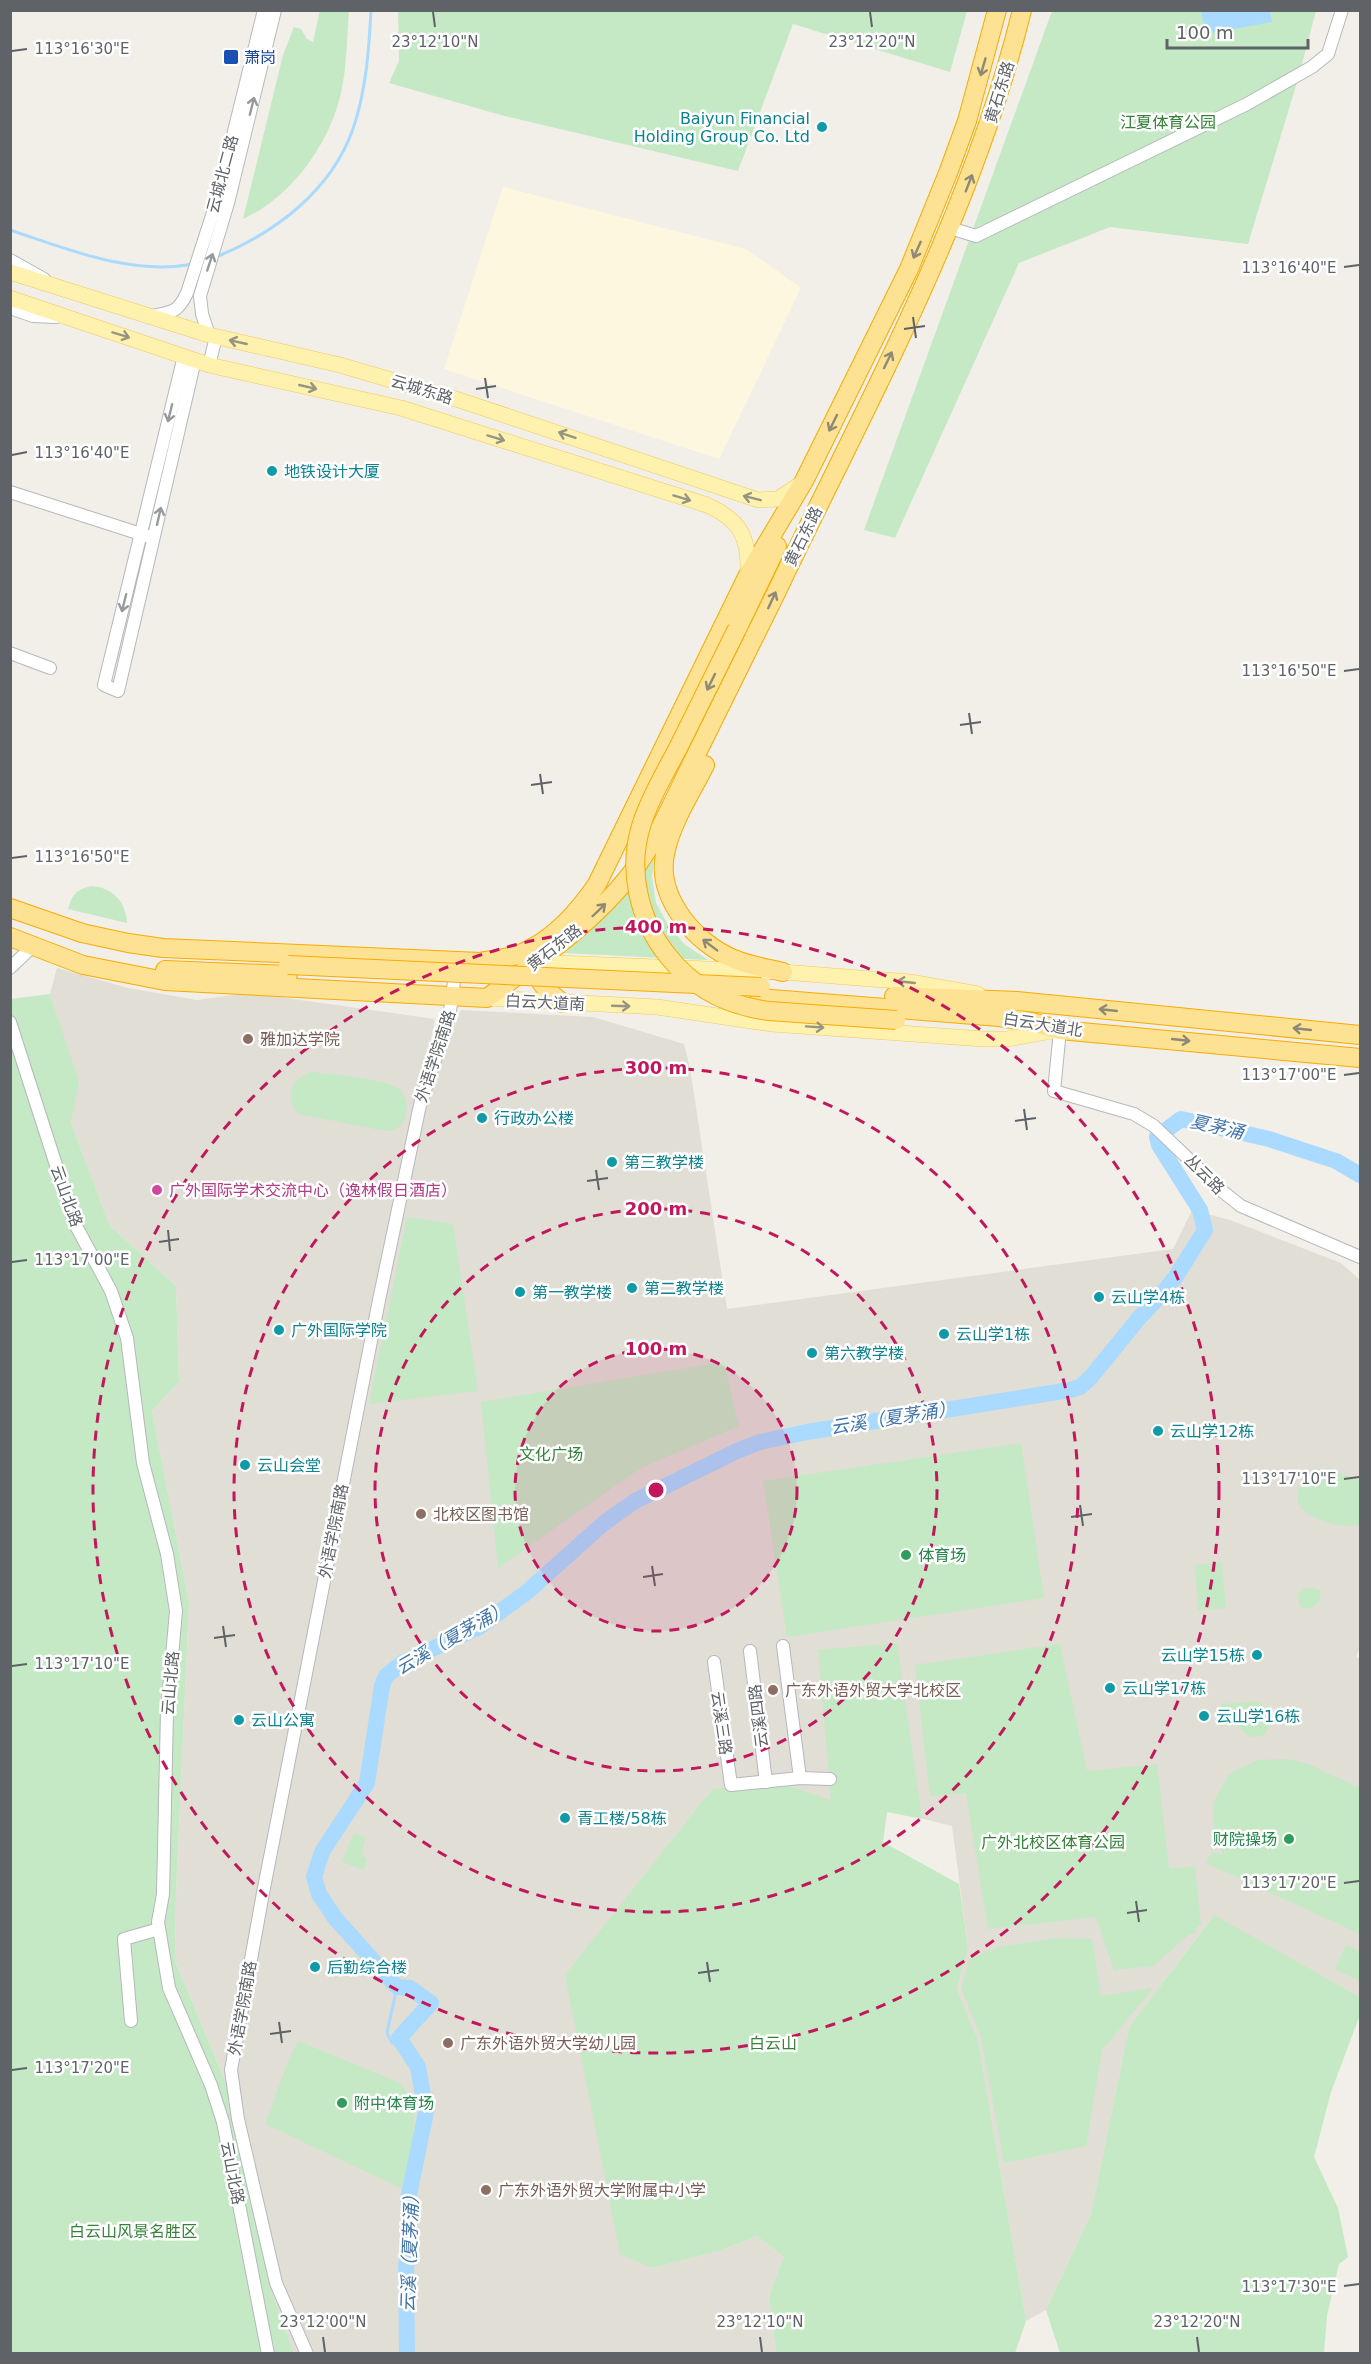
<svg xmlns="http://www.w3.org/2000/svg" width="1371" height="2364" font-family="'DejaVu Sans','Noto Sans SC',sans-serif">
	<rect width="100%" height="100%" fill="#f1efe8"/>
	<!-- commercial -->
	<path fill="#fef7e0" d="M503 187 746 249 801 288 719 459 444 369Z"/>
	<!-- education -->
	<path fill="#e1ded6" d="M57 968 128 988 197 1000 240 994 272 996 435 1019 412 1134 461 1010 593 1017 684 1044 690 1068 727 1309 1173 1249 1192 1210 1230 1220 1341 1263 1360 1280V1647L1356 1657 1360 1659V1997L1213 1916 1129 2027 1091 2214 1046 2310 1026 2321 978 2040 957 1989 968 1947 952 1826 888 1810 831 1801 786 1785 722 1789H712L565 1976 652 2268 719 2251 757 2236 784 2257 769 2296 776 2353H294L270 2287 228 2088 175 1961 176 1894 189 1603 152 1411 179 1382 176 1286 110 1226 71 1123 78 1082 50 994Z"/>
	<!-- green -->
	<g fill="#c5e8c5">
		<path d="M320 10 349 11C347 36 347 63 342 88 332 141 292 197 243 219L283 55 294 27 301 29 307 39 313 42Z"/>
		<path d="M398 11V10L967 11 950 72 793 24 738 171 501 115 389 83 399 61Z"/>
		<path d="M1052 11H1316L1298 79 1248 244 1110 227 1019 263 895 538 864 530Z"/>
		<path d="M655 844 652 877 656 903 666 921 684 944 708 960 563 953 611 911 629 889Z"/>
		<path d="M92 886C113 888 126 902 127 923L68 909C72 894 77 889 92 886Z"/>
		<path d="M50 994 79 1082 71 1123 110 1226 176 1286 179 1382 152 1411 189 1603 176 1894 175 1961 228 2088 270 2287 294 2353H11L10 999Z"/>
		<path d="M313 1072C333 1075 380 1078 396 1087 410 1095 410 1118 398 1128 393 1132 387 1131 380 1130L299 1114C283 1099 292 1075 313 1072Z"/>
		<path d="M407 1217 453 1224 478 1391 369 1404Z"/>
		<path d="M724 1362 739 1426 641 1468 498 1568 481 1402Z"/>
		<path d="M1021 1443 1044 1598 787 1637 763 1481Z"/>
		<path d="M1330 1468 1360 1482V1524C1346 1530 1310 1520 1300 1507 1297 1502 1297 1494 1299 1489 1302 1472 1315 1470 1330 1468Z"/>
		<path d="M1222 1563 1226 1608 1198 1610 1195 1565Z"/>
		<path d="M1303 1588H1314L1321 1591 1319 1602 1314 1607 1303 1609 1299 1605 1298 1595Z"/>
		<path d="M897 1643 922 1819 887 1812 883 1842 959 1884 968 1947 957 1989 978 2040 1026 2321 1015 2353H776L769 2296 784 2257 757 2236 719 2251 652 2268 620 2254 565 1975 712 1789 786 1785 831 1800 818 1650Z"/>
		<path d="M1060 1644 1087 1771 1157 1764 1169 1868 1195 1867 1201 1924 1196 1928 1197 1933 1189 1934 1154 1966 1114 1970 1096 1917 988 1929 966 1793 930 1796 915 1665Z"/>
		<path d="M1258 1701C1271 1711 1275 1723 1263 1736L1248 1737 1238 1725 1223 1726 1222 1704Z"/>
		<path d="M1289 1759 1308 1764 1360 1788V1934L1206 1863 1212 1852 1223 1855 1213 1827V1803L1229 1774 1258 1760Z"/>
		<path d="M354 1833 365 1838 361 1855 367 1858 364 1870 342 1862Z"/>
		<path d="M1214 1915 1360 1997V2015L1331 2092 1314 2157 1338 2208 1348 2257 1339 2264 1327 2316 1324 2353H1060L1046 2310 1091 2214 1129 2027Z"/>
		<path d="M1060 1938 1092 1939 1101 1996 1153 1988 1102 2050 1086 2146 1004 2163 981 2037 961 1988 970 1958 1003 1946Z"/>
		<path d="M1346 1945 1360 1952V1981L1335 1969Z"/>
		<path d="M298 2041 398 2082C428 2106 409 2157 403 2189L265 2124 287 2064Z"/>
	</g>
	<!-- water -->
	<path fill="#aadaff" d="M1201 11H1270L1272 22 1206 34Z"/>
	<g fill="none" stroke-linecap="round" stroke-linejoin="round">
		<!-- stream -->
		<g stroke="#aadaff" stroke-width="3">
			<path d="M10 230C68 249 131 276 193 264"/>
			<path d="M216 257C275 233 331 191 353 129 366 91 369 50 371 10"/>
			<path d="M397 1987 387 2033 392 2043 399 2038"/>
		</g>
		<!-- river -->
		<path stroke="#aadaff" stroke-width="16" d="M407 2354 406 2268 410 2227 408 2200 426 2112 418 2067 399 2038 431 2003 410 1988 397 1987 335 1918 319 1894 314 1877 322 1852 367 1783 382 1686 386 1676 402 1663 479 1627 527 1592 604 1523 635 1501 737 1451 760 1442 807 1432 1070 1390 1080 1387 1091 1377 1139 1318 1159 1297 1175 1278 1205 1230 1200 1210 1159 1145 1157 1137 1181 1119 1269 1139 1336 1161 1360 1175"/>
		<defs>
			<g id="minor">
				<path d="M950 228 976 236 1247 104 1312 67 1328 54 1342 10"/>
				<path d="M10 260 44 279"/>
				<path d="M10 308 33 316 56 317"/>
				<path d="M152 316C173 312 178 312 187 293L217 200 264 10"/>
				<path d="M209 335 202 314 200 296 228 203 275 10"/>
				<path d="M184 356 104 685 118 691 195 360"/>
				<path d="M209 365 216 337"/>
				<path d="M10 492 147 536"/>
				<path d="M10 653 50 668"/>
				<path d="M10 968 33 946"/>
				<path d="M10 1022 75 1224 111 1291 127 1338 143 1463 167 1554 176 1611 167 1712 163 1894 158 1922 169 1988 211 2085 223 2122 268 2354"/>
				<path d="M1060 1030 1054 1091 1134 1114 1154 1126 1222 1191 1241 1206 1360 1257"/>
				<path d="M783 1646 800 1778"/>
				<path d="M750 1651 766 1782"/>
				<path d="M714 1662 731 1785 800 1778 830 1779"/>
				<path d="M131 2021 124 1939 159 1929"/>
				<path d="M307 2354 276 2283 238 2119 231 2070 263 1893 379 1300 420 1105 449 1018 456 967"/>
			</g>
			<g id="major">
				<path d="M10 272 209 335 340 365 459 400 758 500 778 499 802 483"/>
				<path d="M10 298 209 365 401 408 707 505C742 521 749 538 748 575"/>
				<path d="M530 962 783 972 910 982 978 994"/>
				<path d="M487 998 657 1007 772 1024 984 1039H1007L1057 1030"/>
			</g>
			<g id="highway">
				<path d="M737 629 777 546"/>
				<path d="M705 765C691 793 671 823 665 854 656 898 696 944 734 959 750 966 767 968 783 972"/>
				<path d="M10 908 82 933 128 943 163 948 480 962C496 959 515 958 530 949 557 935 580 909 597 884L748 575 804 481 909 269 948 173 967 121 997 10"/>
				<path d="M10 937 83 965 165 981 487 998C537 961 591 925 630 875 656 842 673 802 691 765 719 708 747 652 775 595 866 404 971 218 1022 10"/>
				<path d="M535 964C536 982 549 993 563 1003"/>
				<path d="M165 970 288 975"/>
				<path d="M894 996 1017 1001 1360 1035"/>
				<path d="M760 998 999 1017 1032 1022 1060 1030 1360 1058"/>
			</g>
		</defs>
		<!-- minor casing -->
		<use href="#minor" stroke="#b5b8bc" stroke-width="14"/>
		<!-- major casing -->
		<use href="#major" stroke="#f2c960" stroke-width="16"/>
		<!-- highway casing -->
		<use href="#highway" stroke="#f9ab00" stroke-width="20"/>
		<!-- minor -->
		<use href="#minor" stroke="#fff" stroke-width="12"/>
		<!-- major -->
		<use href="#major" stroke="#fff2af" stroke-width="15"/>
		<!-- highway -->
		<use href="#highway" stroke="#fde293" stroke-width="18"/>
		<defs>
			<g id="highway-bridge">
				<path d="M737 629C718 668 699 706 680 744 667 770 651 795 642 823 627 868 638 919 668 956 694 989 729 1006 769 1011L896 1020"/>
				<path d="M288 965 761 987"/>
			</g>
		</defs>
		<!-- highway-bridge casing -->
		<use href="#highway-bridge" stroke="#f9ab00" stroke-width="20" stroke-linecap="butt"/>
		<!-- highway-bridge -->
		<use href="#highway-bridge" stroke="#fde293" stroke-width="18"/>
	</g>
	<!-- one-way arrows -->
	<defs><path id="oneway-shaft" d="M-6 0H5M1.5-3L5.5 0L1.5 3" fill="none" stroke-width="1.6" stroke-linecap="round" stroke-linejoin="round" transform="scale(1.5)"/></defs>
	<g stroke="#8e8975">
		<use href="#oneway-shaft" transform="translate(983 67) rotate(106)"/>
		<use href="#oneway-shaft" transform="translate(969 183) rotate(-69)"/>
		<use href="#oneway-shaft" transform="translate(917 250) rotate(114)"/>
		<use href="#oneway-shaft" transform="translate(888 360) rotate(-64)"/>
		<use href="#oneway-shaft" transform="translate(833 423) rotate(116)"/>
		<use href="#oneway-shaft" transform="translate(772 600) rotate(-65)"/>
		<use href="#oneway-shaft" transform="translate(711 682) rotate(116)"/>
		<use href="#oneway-shaft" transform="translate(599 910) rotate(-44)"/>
		<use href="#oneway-shaft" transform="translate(710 945) rotate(-143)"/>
		<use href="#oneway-shaft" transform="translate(1108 1010) rotate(-174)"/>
		<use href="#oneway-shaft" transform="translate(1302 1029) rotate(-174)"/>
		<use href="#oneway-shaft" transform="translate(1181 1040) rotate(6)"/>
	</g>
	<g stroke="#979a9d">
		<use href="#oneway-shaft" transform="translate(252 106) rotate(-76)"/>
		<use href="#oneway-shaft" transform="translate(210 262) rotate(-72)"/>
		<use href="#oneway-shaft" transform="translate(170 413) rotate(104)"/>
		<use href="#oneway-shaft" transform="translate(159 516) rotate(-77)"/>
		<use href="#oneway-shaft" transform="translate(124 603) rotate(104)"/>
	</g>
	<g stroke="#979581">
		<use href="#oneway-shaft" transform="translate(121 335) rotate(17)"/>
		<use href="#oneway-shaft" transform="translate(238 342) rotate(-167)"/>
		<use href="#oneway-shaft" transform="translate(308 387) rotate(13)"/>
		<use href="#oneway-shaft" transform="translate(567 435) rotate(-161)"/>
		<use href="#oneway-shaft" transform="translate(496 438) rotate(17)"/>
		<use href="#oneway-shaft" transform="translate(682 498) rotate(17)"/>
		<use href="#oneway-shaft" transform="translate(752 498) rotate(-166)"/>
		<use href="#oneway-shaft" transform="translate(906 982) rotate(-174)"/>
		<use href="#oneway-shaft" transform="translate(621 1006) rotate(2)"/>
		<use href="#oneway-shaft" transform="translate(815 1027) rotate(4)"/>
	</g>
	<!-- ticks -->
	<path fill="none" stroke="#5f6368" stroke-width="2" d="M433 12 435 27M870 12 872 27M12 51 27 49M1344 267 1359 265M913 317 916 338M904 329 925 326M485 378 488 398M476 389 496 386M12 455 27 452M1344 671 1359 669M969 713 972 734M960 725 981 722M540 774 543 794M531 785 552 782M12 858 27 856M1344 1075 1359 1073M1024 1109 1027 1130M1015 1121 1036 1118M596 1170 599 1190M587 1181 608 1178M168 1230 170 1251M159 1242 179 1239M12 1262 27 1260M1344 1479 1359 1477M1080 1505 1083 1526M1071 1517 1092 1514M652 1566 655 1586M643 1577 663 1574M223 1626 226 1647M214 1638 235 1635M12 1666 27 1664M1344 1883 1359 1881M1136 1901 1139 1922M1127 1913 1147 1910M707 1962 710 1982M698 1973 719 1970M279 2022 282 2043M270 2034 291 2031M12 2070 27 2068M1344 2286 1359 2284M323 2337 325 2352M760 2337 762 2352M1197 2337 1199 2352"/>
	<!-- distance rings -->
	<circle cx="656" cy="1490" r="141" fill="#c2185b" fill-opacity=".12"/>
	<g fill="none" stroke="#c2185b" stroke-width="3" stroke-dasharray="10 8">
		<circle cx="656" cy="1490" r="141"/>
		<circle cx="656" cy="1490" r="281"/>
		<circle cx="656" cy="1490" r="422"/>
		<circle cx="656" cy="1490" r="563"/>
	</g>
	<!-- markers -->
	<rect fill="#1a4fb4" stroke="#fff" stroke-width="2" x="223" y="49" width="16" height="16" rx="3"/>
	<g fill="#0f9aa8" stroke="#fff" stroke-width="2">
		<circle cx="822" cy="127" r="6"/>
		<circle cx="272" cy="471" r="6"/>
		<circle cx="482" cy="1118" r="6"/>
		<circle cx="612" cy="1162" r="6"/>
		<circle cx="632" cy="1288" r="6"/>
		<circle cx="520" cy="1292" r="6"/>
		<circle cx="1099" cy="1297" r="6"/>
		<circle cx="279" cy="1330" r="6"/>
		<circle cx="944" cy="1334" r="6"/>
		<circle cx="812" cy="1353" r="6"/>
		<circle cx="1158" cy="1431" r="6"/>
		<circle cx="245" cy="1465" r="6"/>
		<circle cx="1257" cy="1655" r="6"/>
		<circle cx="1110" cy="1688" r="6"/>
		<circle cx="1204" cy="1716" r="6"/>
		<circle cx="239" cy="1720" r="6"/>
		<circle cx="565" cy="1818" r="6"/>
		<circle cx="315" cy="1967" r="6"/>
	</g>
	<g fill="#8d6e63" stroke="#fff" stroke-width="2">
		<circle cx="248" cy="1039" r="6"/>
		<circle cx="421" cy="1514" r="6"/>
		<circle cx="773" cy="1690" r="6"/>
		<circle cx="448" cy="2043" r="6"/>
		<circle cx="486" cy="2190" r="6"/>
	</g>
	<circle fill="#d1479c" stroke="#fff" stroke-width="2" cx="157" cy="1190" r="6"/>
	<g fill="#2e9e5b" stroke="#fff" stroke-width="2">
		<circle cx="906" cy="1555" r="6"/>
		<circle cx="1289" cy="1839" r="6"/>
		<circle cx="342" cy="2103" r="6"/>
	</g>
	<g text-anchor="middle" stroke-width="5" stroke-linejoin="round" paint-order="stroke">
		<!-- transit labels -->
		<g font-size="16" fill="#164399" stroke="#fff" text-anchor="start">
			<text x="244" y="63">萧岗</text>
		</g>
		<!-- street labels -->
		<g font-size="16" fill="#5f6368" stroke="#fff">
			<text transform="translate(999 92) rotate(-73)" y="6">黄石东路</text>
			<text transform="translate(222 174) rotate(-75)" y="6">云城北二路</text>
			<text transform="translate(422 389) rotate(17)" y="6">云城东路</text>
			<text transform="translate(803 536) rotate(-64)" y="6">黄石东路</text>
			<text transform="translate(554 947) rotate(-38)" y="6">黄石东路</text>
			<text transform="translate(545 1002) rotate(3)" y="6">白云大道南</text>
			<text transform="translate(1043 1024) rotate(9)" y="6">白云大道北</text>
			<text transform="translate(435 1056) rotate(-72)" y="6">外语学院南路</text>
			<text transform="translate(1205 1174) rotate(45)" y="6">丛云路</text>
			<text transform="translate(67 1196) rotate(70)" y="6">云山北路</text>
			<text transform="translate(333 1531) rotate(-79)" y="6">外语学院南路</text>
			<text transform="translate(170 1683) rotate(-85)" y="6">云山北路</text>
			<text transform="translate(758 1716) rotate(-97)" y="6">云溪四路</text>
			<text transform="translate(722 1723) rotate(82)" y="6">云溪三路</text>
			<text transform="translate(242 2008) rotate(-80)" y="6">外语学院南路</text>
			<text transform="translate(233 2173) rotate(79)" y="6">云山北路</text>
		</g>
		<!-- culture labels -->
		<g font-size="16" fill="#0d838f" stroke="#fff" text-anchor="start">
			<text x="810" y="124" text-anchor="end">Baiyun Financial<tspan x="810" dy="18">Holding Group Co. Ltd</tspan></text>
			<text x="284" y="477">地铁设计大厦</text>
			<text x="494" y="1124">行政办公楼</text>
			<text x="624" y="1168">第三教学楼</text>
			<text x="644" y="1294">第二教学楼</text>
			<text x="532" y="1298">第一教学楼</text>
			<text x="1111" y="1303">云山学4栋</text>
			<text x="291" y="1336">广外国际学院</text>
			<text x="956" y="1340">云山学1栋</text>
			<text x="824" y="1359">第六教学楼</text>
			<text x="1170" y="1437">云山学12栋</text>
			<text x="257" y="1471">云山会堂</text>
			<text x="1245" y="1661" text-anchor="end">云山学15栋</text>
			<text x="1122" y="1694">云山学17栋</text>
			<text x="1216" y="1722">云山学16栋</text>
			<text x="251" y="1726">云山公寓</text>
			<text x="577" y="1824">青工楼/58栋</text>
			<text x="327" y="1973">后勤综合楼</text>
		</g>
		<!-- park labels -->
		<g font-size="16" fill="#348238" stroke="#fff">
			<text x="1168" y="128">江夏体育公园</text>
			<text x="551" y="1460">文化广场</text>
			<text x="1053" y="1848">广外北校区体育公园</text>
			<text x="773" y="2049">白云山</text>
			<text x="133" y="2237">白云山风景名胜区</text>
		</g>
		<!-- education labels -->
		<g font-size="16" fill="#785e54" stroke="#fff" text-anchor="start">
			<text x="260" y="1045">雅加达学院</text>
			<text x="433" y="1520">北校区图书馆</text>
			<text x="785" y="1696">广东外语外贸大学北校区</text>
			<text x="460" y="2049">广东外语外贸大学幼儿园</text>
			<text x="498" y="2196">广东外语外贸大学附属中小学</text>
		</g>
		<!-- hotel labels -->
		<g font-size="16" fill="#b23c85" stroke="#fff" text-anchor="start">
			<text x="169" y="1196">广外国际学术交流中心（逸林假日酒店）</text>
		</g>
		<!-- leisure labels -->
		<g font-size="16" fill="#27864d" stroke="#fff" text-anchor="start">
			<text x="918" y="1561">体育场</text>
			<text x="1277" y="1845" text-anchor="end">财院操场</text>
			<text x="354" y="2109">附中体育场</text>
		</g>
		<!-- water labels -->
		<g font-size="18" font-style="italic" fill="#4174aa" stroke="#fff">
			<text transform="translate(1217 1127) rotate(13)" y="6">夏茅涌</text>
			<text transform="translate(893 1418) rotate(-9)" y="6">云溪（夏茅涌）</text>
			<text transform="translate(452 1638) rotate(-30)" y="6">云溪（夏茅涌）</text>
			<text transform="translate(410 2249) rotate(-88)" y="6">云溪（夏茅涌）</text>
		</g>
	</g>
	<g font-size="15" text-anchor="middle" fill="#5f6368" stroke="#fff" stroke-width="5" stroke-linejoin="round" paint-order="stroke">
		<text x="435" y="47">23°12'10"N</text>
		<text x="872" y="47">23°12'20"N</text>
		<text x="82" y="54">113°16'30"E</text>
		<text x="1289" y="273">113°16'40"E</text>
		<text x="82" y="458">113°16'40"E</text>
		<text x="1289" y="676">113°16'50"E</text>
		<text x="82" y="862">113°16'50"E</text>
		<text x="1289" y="1080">113°17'00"E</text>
		<text x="82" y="1265">113°17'00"E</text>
		<text x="1289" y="1484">113°17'10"E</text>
		<text x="82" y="1669">113°17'10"E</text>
		<text x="1289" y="1888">113°17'20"E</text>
		<text x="82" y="2073">113°17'20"E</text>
		<text x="1289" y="2292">113°17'30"E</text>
		<text x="323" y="2327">23°12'00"N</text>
		<text x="760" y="2327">23°12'10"N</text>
		<text x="1197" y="2327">23°12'20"N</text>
	</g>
	<circle cx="656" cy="1490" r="9" fill="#c2185b" stroke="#fff" stroke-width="3"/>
	<g font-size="18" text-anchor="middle" font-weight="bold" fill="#c2185b" stroke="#fff" stroke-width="5" stroke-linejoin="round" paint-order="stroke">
		<text x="656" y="933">400 m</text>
		<text x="656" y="1074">300 m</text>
		<text x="656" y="1215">200 m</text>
		<text x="656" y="1355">100 m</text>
	</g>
	<!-- border -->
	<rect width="1371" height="2364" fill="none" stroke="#5f6368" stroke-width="24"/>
	<!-- scale -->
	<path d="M1167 39v9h141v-9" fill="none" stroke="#5f6368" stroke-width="3"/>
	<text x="1176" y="39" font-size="18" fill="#5f6368" stroke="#ffffff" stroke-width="4.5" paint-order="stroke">100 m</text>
</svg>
